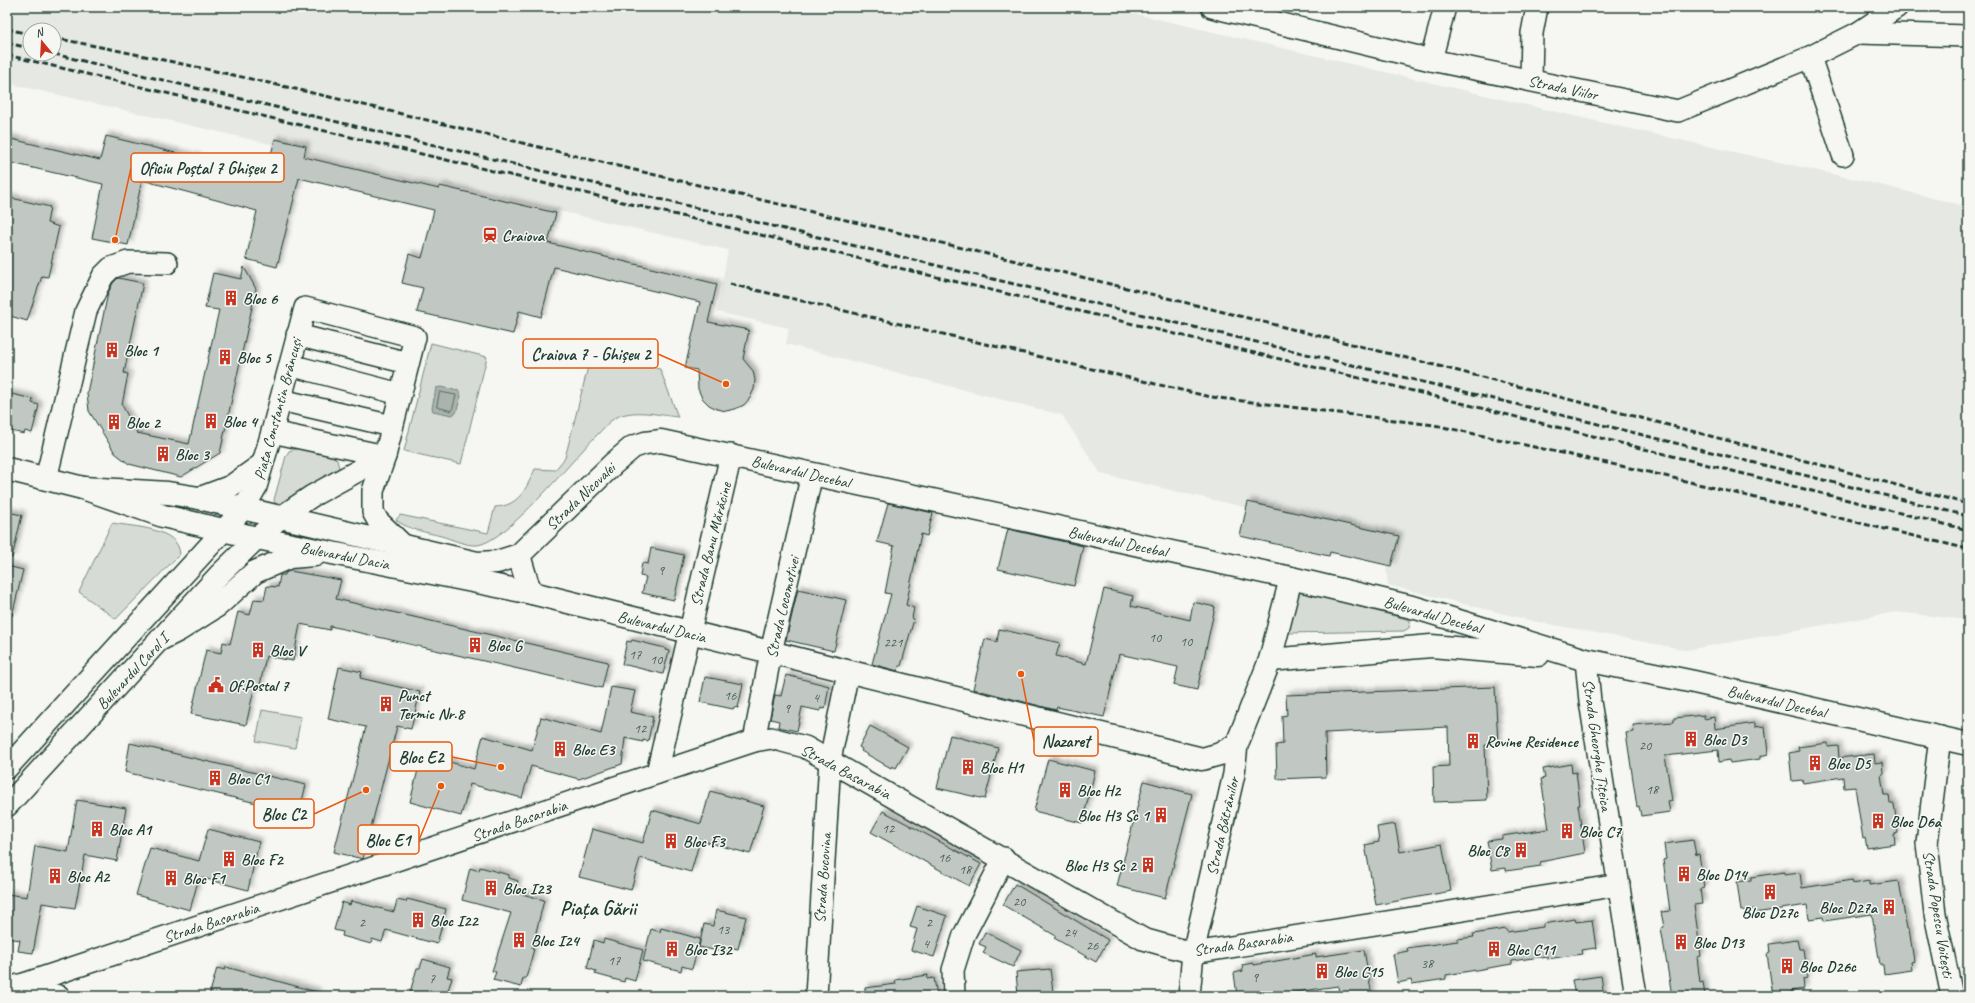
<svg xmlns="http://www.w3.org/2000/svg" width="1975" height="1003" font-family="Caveat,sans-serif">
	<defs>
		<filter id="shadow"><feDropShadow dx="3.5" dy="-3.5" stdDeviation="2" flood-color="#0004"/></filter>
	</defs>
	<rect width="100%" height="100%" fill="#f6f6f2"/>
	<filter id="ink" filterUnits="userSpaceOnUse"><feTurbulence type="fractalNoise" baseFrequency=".025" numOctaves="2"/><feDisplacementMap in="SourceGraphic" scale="8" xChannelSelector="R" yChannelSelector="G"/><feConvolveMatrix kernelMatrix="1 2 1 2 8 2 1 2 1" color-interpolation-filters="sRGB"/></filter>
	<g filter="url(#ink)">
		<!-- built -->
		<path fill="#e6e8e4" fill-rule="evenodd" d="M7 7H1106L1600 122 1885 186 1968 207V620L1896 612 1687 650 1533 621 1388 585 1383 539 1101 474 1062 415 786 344 789 328 717 312 728 250 7 83ZM30 30H54V54H30Z"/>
		<!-- green -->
		<g fill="#d6dbd6" stroke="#7a8c85">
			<path d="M431 343 487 357 461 464 404 451Z"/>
			<path d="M591 355 660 369 678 417C658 415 633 408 615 418 608 422 602 430 597 435 573 459 507 542 477 545 466 546 452 539 441 536 426 532 409 530 396 520L400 515 488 533 495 507C519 506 526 489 535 469L555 470 565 458Z"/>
			<path d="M302 447 334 457 337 460 339 468 286 506 281 508 276 505 274 500 286 456 289 451Z"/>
			<path d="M112 523C133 527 178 527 180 554L116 619 79 592Z"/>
			<path d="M1296 590 1410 620 1409 628 1404 631 1285 633Z"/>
			<path d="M262 710 301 717 295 748 256 741Z"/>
		</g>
		<!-- water -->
		<path fill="#aab3ae" stroke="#72847d" d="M441 387 459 391 461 396 456 413 452 415 433 411 432 408 436 388Z"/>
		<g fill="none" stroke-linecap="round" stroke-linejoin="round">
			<!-- shore -->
			<path stroke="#576c65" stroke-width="1" d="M440 392 456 395 452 411 437 407Z"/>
		</g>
		<!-- building -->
		<g fill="#c1c8c3" stroke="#1f3d34" filter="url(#shadow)">
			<path d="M106 136 266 175 275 139 306 146 304 157 439 189 440 186 556 213 548 243 717 284 708 322 749 330 743 359 753 371 755 380 754 389 750 398 744 405 735 409 726 411 717 409 709 405 702 398 698 389 697 370 685 368 700 302 554 267 541 317 519 311 513 334 417 312 423 288 402 283 409 254 422 258 434 210 299 178 277 267 246 259 257 211 142 180 128 245 92 238 103 184 7 162V138L100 160Z"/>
			<path d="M7 197 50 207 47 223 59 227 48 277 42 276 27 321 7 315Z"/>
			<path d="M244 267 256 289 220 453 181 477 129 464 115 453 89 411 87 393 108 293 113 283 118 278 143 283 124 373 128 374 122 405 137 433 189 444 219 310 205 308 213 273 241 279Z"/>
			<path d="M7 393 33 399 32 403 39 405 32 433 25 431 24 434 7 430Z"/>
			<path d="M1248 502 1399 536 1391 566 1330 552 1329 556 1240 536Z"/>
			<path d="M888 503 933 513 927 536 921 534 906 605 914 608 912 618 914 619 901 666H899L898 671 872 664 891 594 885 593 894 546 877 542Z"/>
			<path d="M7 512 22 515 12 558 7 557Z"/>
			<path d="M1008 529 1083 546 1074 586 998 569Z"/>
			<path d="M651 548 684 555 674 600 642 593 646 577 640 576 642 563 648 564Z"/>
			<path d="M7 566 23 570 12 616 7 615Z"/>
			<path d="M290 571 341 580 336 599 608 662 602 688 330 626V630L300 624 293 661 266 656 259 690 254 689 246 725 191 714 206 650 221 653 223 642 230 644 238 612 250 615 254 599 264 600 267 586 278 587 280 575H285V573Z"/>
			<path d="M798 589 846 600 834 651 786 640Z"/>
			<path d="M1104 589 1133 596 1131 606 1190 620 1193 602 1215 607 1197 690 1174 685 1178 667 1119 654 1104 717 1057 707 1056 710 973 689 985 639 997 642 999 629 1060 643 1056 656 1086 664Z"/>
			<path d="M632 640 665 648V650L669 651 663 674 622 664 627 641 631 642Z"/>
			<path d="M339 667 362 672 360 678 420 692 411 729 397 726 363 859 334 852 366 727 328 719Z"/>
			<path d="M786 675 829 686 825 709 821 708 820 711 802 707 797 731 778 727 779 721 770 719 775 695 781 696Z"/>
			<path d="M705 677 743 684 738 708 734 707 733 709 700 702Z"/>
			<path d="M611 687 635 691 630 712 653 717 648 741 643 740V742L625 738 622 764 579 779 531 766 522 798 470 784 461 816 410 802 422 754 474 769 483 736 532 750 541 717 601 734Z"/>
			<path d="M1495 687 1498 745H1485L1487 800 1434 802 1433 767 1449 766 1448 727 1325 733 1326 777 1277 779 1276 745 1283 744 1282 716 1287 715 1286 695Z"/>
			<path d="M1704 715V719L1714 717 1715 729 1755 723V727L1765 726 1768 754 1760 756V759L1730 763 1729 760 1719 762 1718 750 1665 756 1672 801 1668 802 1670 812 1641 816 1639 806 1637 807 1626 733 1634 732 1633 725 1674 722V718Z"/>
			<path d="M870 726 908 747 896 768 892 766 891 768 861 751 862 749 859 747Z"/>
			<path d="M950 735 998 748 985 799 937 788Z"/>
			<path d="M130 743 306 785 299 813 125 772Z"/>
			<path d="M1828 743V747L1838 746 1839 758 1874 754 1875 763 1882 762 1883 773 1881 775 1884 795H1889L1890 804H1894L1898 833 1894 834 1895 844 1867 848 1865 838 1863 839 1855 787 1844 788 1843 777 1803 783 1802 780 1792 781 1789 753 1799 751 1798 747Z"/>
			<path d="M1048 759 1095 771 1082 823 1034 811Z"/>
			<path d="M1571 764 1572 773 1576 772 1580 805H1578L1585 853 1540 862 1541 866 1506 871V868L1492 870 1487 841 1502 839V836L1549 829 1541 779 1545 778 1543 769Z"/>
			<path d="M1144 781 1192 794 1165 898 1117 886Z"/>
			<path d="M710 791 764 806 750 854 700 840 691 872 640 858 631 890 579 877 592 829 643 843 652 810 701 824Z"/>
			<path d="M77 800 126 808 117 861 85 855 75 908 42 903 33 953 18 951 20 940 7 938V894L27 897 35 846 68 852Z"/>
			<path d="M883 811 981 864 969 886 871 832Z"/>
			<path d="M1395 824 1400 852 1442 844 1451 891 1376 905 1365 845 1379 842 1377 827Z"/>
			<path d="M208 829 259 842 248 890 199 877 190 910 136 895 150 848 199 861Z"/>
			<path d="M1693 840 1696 855 1699 854 1704 888 1700 889 1702 904 1694 905 1701 956 1697 957 1700 983 1703 982 1705 996H1672L1661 928 1664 927 1661 912 1670 911 1663 860 1666 859 1664 844Z"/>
			<path d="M480 867 509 875V878L518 881 515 892 544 900 532 948 534 949 526 978H523L521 987 493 980 496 972 492 971 511 913 462 900 470 868 479 871Z"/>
			<path d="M1784 872V875L1800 873 1802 888 1852 880 1853 884 1869 881V885L1899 881 1907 929H1909L1914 961 1911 962 1912 970 1884 974 1883 965H1880L1872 914 1824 921 1823 917 1809 919 1807 905 1755 913V909L1741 911 1737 882 1751 880V877Z"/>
			<path d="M1015 884 1108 940 1096 962 1054 938 1056 936 1003 905Z"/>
			<path d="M407 899 446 909 437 944 386 930 382 942 372 939 371 944 342 936 343 932 334 930 342 902 350 905 351 901 394 912 397 900 406 902Z"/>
			<path d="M917 906 947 916 934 957 911 950 917 929 910 927Z"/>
			<path d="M716 910 746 917 738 949 729 947 728 953 699 947 704 924 713 926Z"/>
			<path d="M1575 919 1576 922 1592 920 1596 948 1581 950 1582 954 1547 959V956L1512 961V964L1446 975V979L1412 984 1411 980 1398 983 1393 954 1408 951 1407 948 1458 941 1457 939 1474 937 1473 934 1506 929 1507 932 1543 927V924Z"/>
			<path d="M661 928 700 939 692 969 682 966 681 971 643 961 651 929 660 932Z"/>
			<path d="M985 932 1021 950 1013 967 983 953 986 947 979 944Z"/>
			<path d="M604 939 643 950 635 981 625 978 624 982 595 974 596 971 587 968 594 940 603 943Z"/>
			<path d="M1797 940 1799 949H1803L1807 978 1803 979 1804 989 1791 991V996H1773L1767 954 1770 953 1769 944Z"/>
			<path d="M1364 950 1372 996H1339L1338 986 1266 996H1237L1234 973 1243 971 1242 965 1253 963 1254 965 1316 954V957Z"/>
			<path d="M423 959 450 967 447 977 452 978 446 996H409L417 968H420Z"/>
			<path d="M226 967 317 992 316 996H209L217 968 225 970Z"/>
			<path d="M1050 969 1053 992 1018 995 1016 972Z"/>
			<path d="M928 975 927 979 934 978 937 996H865V988L896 984 895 980Z"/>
			<path d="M1601 976 1604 996H1575L1572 980Z"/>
		</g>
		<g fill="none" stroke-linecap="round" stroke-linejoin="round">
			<defs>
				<g id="minor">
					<path d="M1212 7 1431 60 1678 111 1810 57 1858 33 1897 7"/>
					<path d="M1858 33 1968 36"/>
					<path d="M1810 57 1843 155"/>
					<path d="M1431 60 1445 7"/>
					<path d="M1531 80 1532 33 1537 7"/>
					<path d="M297 335 408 363"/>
					<path d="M290 365 400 394"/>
					<path d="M281 400 392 426"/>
					<path d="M272 432 385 456"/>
					<path d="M46 479 86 311 103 276 111 268 128 262 167 263"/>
					<path d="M199 498 231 486 262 464"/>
					<path d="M1586 660 1590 701 1636 996"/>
					<path d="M1940 737 1927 843 1935 914 1952 996"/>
					<path d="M754 741 771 652 812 474"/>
					<path d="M7 768 244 508 256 487 272 432 305 308 415 337 385 456 373 491V512L378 521 405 547"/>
					<path d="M657 773 731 455"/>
					<path d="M7 806 219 575 257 538 281 517 312 496 385 456"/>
					<path d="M19 985 59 996"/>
					<path d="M21 985 754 741 771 738 805 747 1143 939 1193 953 1619 885"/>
					<path d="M816 996 830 760 848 672"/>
					<path d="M954 996 953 970 964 935 1004 858"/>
					<path d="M1189 996 1193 953 1234 774 1237 744"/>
				</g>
				<g id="major">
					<path d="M7 469 83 488 163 516 257 538 532 593 1202 759 1220 754 1237 744 1270 660 1291 578"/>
					<path d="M83 488 168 493 199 498 477 563 497 562 519 555 613 464 633 447 645 443 661 441 1291 578 1416 608 1586 660 1694 682 1968 744"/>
					<path d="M519 555 527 582 532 593"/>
					<path d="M161 639 179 630 217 606 255 572 290 557 315 555"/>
					<path d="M1270 660 1431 646 1538 655"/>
				</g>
			</defs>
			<!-- minor casing -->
			<use href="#minor" stroke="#1f3d34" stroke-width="24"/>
			<!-- major casing -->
			<use href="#major" stroke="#1f3d34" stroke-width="25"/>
			<!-- minor -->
			<use href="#minor" stroke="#f6f6f2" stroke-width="21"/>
			<!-- major -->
			<use href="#major" stroke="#f6f6f2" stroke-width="22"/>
			<!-- rail -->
			<g stroke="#1f3d34" stroke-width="3" stroke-dasharray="6 3" stroke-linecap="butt">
				<path d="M7 29 30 34"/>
				<path d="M54 38C265 78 473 132 681 181 1112 282 1541 390 1968 504"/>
				<path d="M7 43 30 48"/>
				<path d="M54 54 1611 427 1968 516"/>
				<path d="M7 55 1393 386 1968 530"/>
				<path d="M730 284 1211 397 1434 425 1648 472 1968 549"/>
			</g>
		</g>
	</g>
	<!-- icons -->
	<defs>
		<symbol id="station-bare" viewBox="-9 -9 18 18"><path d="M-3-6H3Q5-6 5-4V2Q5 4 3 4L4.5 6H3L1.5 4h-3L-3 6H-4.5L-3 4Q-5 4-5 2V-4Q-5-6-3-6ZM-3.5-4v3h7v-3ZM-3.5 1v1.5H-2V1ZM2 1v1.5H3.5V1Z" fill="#c8321e" stroke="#f6f6f2" stroke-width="2.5" paint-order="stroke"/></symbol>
		<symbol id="building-bare" viewBox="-9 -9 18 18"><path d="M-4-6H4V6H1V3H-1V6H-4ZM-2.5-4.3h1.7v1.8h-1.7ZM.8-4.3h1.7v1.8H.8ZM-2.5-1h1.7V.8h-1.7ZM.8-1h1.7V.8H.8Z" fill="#c8321e" stroke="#f6f6f2" stroke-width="2.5" paint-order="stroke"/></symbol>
		<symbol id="civic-bare" viewBox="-9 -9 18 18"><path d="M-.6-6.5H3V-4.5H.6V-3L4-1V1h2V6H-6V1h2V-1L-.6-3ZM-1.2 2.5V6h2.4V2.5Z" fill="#c8321e" stroke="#f6f6f2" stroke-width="2.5" paint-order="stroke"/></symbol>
	</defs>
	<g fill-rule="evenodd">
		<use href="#station-bare" x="479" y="224" width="22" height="22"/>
		<use href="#building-bare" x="220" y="287" width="22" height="22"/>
		<use href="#building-bare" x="101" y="339" width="22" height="22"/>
		<use href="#building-bare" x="214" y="346" width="22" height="22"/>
		<use href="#building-bare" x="200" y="410" width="22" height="22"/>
		<use href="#building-bare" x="103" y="411" width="22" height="22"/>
		<use href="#building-bare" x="152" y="443" width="22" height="22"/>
		<use href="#building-bare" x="464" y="634" width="22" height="22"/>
		<use href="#building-bare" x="247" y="639" width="22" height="22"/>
		<use href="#civic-bare" x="205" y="674" width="22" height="22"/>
		<use href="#building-bare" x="375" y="693" width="22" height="22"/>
		<use href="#building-bare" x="1680" y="728" width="22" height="22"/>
		<use href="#building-bare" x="1462" y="730" width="22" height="22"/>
		<use href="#building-bare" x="549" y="738" width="22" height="22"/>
		<use href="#building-bare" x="1804" y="752" width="22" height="22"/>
		<use href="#building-bare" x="957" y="756" width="22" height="22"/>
		<use href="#building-bare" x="204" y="767" width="22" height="22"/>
		<use href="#building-bare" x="1054" y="779" width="22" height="22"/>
		<use href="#building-bare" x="1150" y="804" width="22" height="22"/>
		<use href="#building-bare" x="1867" y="810" width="22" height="22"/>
		<use href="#building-bare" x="86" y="818" width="22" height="22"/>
		<use href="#building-bare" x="1556" y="820" width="22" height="22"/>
		<use href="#building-bare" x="660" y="830" width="22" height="22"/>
		<use href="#building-bare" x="1510" y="839" width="22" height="22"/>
		<use href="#building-bare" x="218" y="848" width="22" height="22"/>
		<use href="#building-bare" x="1137" y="854" width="22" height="22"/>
		<use href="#building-bare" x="1673" y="863" width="22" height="22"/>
		<use href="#building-bare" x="44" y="865" width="22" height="22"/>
		<use href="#building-bare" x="160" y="867" width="22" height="22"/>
		<use href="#building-bare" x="480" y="877" width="22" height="22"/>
		<use href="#building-bare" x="1759" y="881" width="22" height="22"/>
		<use href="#building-bare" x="1878" y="896" width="22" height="22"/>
		<use href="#building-bare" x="407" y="909" width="22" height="22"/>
		<use href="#building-bare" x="508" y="929" width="22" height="22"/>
		<use href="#building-bare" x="1670" y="931" width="22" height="22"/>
		<use href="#building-bare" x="661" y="938" width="22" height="22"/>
		<use href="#building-bare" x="1483" y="938" width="22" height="22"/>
		<use href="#building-bare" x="1776" y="955" width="22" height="22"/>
		<use href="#building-bare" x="1311" y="960" width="22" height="22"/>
	</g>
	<g text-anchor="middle" stroke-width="3" stroke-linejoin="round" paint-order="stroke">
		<!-- number labels -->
		<g font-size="14" fill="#486058">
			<text x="661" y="575">9</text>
			<text x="1155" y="642">10</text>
			<text x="1186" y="646">10</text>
			<text x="893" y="647">221</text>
			<text x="635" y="659">17</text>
			<text x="656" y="664">10</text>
			<text x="730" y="700">16</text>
			<text x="816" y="702">4</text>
			<text x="787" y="713">9</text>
			<text x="640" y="733">12</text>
			<text x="1645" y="750">20</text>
			<text x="1652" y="794">18</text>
			<text x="888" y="833">12</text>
			<text x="944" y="862">16</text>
			<text x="965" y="874">18</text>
			<text x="1019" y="906">20</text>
			<text x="362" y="927">2</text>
			<text x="929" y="927">2</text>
			<text x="723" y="934">13</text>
			<text x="1070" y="937">24</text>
			<text x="926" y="948">4</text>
			<text x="1092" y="950">26</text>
			<text x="614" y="965">17</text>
			<text x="1427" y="968">38</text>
			<text x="1255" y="982">9</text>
			<text x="432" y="983">7</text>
		</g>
		<!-- street labels -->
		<g font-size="16" fill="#1f3d34" stroke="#f6f6f2">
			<text transform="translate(1563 87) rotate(12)" y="6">Strada Viilor</text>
			<text transform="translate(277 409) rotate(-75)" y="6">Piața Constantin Brâncuși</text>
			<text transform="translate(801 471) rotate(13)" y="6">Bulevardul Decebal</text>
			<text transform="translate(580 496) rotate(-44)" y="6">Strada Nicovalei</text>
			<text transform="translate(1118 541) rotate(12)" y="6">Bulevardul Decebal</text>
			<text transform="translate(710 544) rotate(-76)" y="6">Strada Banu Mărăcine</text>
			<text transform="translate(345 555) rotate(11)" y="6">Bulevardul Dacia</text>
			<text transform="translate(782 607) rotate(-77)" y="6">Strada Locomotivei</text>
			<text transform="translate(1433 614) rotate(16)" y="6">Bulevardul Decebal</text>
			<text transform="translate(662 626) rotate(14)" y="6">Bulevardul Dacia</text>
			<text transform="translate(132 671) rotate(-47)" y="6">Bulevardul Carol I</text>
			<text transform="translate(1777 701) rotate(13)" y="6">Bulevardul Decebal</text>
			<text transform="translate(1598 745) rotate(82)" y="6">Strada Gheorghe Țițeica</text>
			<text transform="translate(846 771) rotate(28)" y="6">Strada Basarabia</text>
			<text transform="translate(519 820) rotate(-19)" y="6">Strada Basarabia</text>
			<text transform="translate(1222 826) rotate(-77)" y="6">Strada Bătrânilor</text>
			<text transform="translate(822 878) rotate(-86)" y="6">Strada Bucovina</text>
			<text transform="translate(1939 914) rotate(81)" y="6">Strada Popescu Voitești</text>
			<text transform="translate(211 922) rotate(-18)" y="6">Strada Basarabia</text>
			<text transform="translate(1243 943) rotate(-8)" y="6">Strada Basarabia</text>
		</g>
		<!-- poi labels -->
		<g font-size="16" font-weight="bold" fill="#1f3d34" stroke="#f6f6f2" text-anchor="start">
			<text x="502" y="241">Craiova</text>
			<text x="243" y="304">Bloc 6</text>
			<text x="124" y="356">Bloc 1</text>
			<text x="237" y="363">Bloc 5</text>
			<text x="223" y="427">Bloc 4</text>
			<text x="126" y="428">Bloc 2</text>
			<text x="175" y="460">Bloc 3</text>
			<text x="487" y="651">Bloc G</text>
			<text x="270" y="656">Bloc V</text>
			<text x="228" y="691">Of.Postal 7</text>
			<text x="398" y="701">Punct<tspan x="398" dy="18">Termic Nr.8</tspan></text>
			<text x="1703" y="745">Bloc D3</text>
			<text x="1485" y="747">Rovine Residence</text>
			<text x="572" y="755">Bloc E3</text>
			<text x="1827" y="769">Bloc D5</text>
			<text x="980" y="773">Bloc H1</text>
			<text x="227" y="784">Bloc C1</text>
			<text x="1077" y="796">Bloc H2</text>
			<text x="1149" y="821" text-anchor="end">Bloc H3 Sc 1</text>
			<text x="1890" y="827">Bloc D6a</text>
			<text x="109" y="835">Bloc A1</text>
			<text x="1579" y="837">Bloc C7</text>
			<text x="683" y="847">Bloc F3</text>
			<text x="1509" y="856" text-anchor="end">Bloc C8</text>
			<text x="241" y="865">Bloc F2</text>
			<text x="1136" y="871" text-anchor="end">Bloc H3 Sc 2</text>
			<text x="1696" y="880">Bloc D14</text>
			<text x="67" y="882">Bloc A2</text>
			<text x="183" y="884">Bloc F1</text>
			<text x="503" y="894">Bloc I23</text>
			<text x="1877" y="913" text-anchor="end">Bloc D27a</text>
			<text x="1770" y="918" text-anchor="middle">Bloc D27c</text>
			<text x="430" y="926">Bloc I22</text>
			<text x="531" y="946">Bloc I24</text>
			<text x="1693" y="948">Bloc D13</text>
			<text x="684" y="955">Bloc I32</text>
			<text x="1506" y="955">Bloc C11</text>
			<text x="1799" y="972">Bloc D26c</text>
			<text x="1334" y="977">Bloc C15</text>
		</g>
		<!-- district labels -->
		<g font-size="20" font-weight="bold" fill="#1f3d34" stroke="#f6f6f2">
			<text x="598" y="915">Piața Gării</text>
		</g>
	</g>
	<!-- callouts -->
	<path fill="none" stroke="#e8590c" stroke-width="1.5" d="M115 240L131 168M726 384L658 354M1021 674L1034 741M501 767L452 757M366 790L314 814M441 786L419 840"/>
	<g fill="#e8590c" stroke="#f6f6f2" stroke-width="1.5">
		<circle cx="115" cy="240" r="4"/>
		<circle cx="726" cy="384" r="4"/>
		<circle cx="1021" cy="674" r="4"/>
		<circle cx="501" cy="767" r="4"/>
		<circle cx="366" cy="790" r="4"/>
		<circle cx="441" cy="786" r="4"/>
	</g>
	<g fill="#f6f6f2" stroke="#e8590c" stroke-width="1.5">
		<rect x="131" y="153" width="153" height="29" rx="4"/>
		<rect x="523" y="339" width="135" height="29" rx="4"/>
		<rect x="1034" y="727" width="64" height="29" rx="4"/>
		<rect x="390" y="742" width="62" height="29" rx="4"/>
		<rect x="254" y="799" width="60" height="29" rx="4"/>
		<rect x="358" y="825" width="61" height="29" rx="4"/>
	</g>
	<g font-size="17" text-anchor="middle" font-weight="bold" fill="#1f3d34">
		<text x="208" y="174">Oficiu Poștal 7 Ghișeu 2</text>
		<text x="591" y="360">Craiova 7 - Ghișeu 2</text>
		<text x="1066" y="747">Nazaret</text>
		<text x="421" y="763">Bloc E2</text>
		<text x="284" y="820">Bloc C2</text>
		<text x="388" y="846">Bloc E1</text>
	</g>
	<!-- margin -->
	<rect width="1975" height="1003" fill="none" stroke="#f6f6f2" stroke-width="24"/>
	<rect x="12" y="12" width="1951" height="979" fill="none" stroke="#1f3d34" stroke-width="1.5" filter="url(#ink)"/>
	<!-- north arrow -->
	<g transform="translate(42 42) rotate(342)"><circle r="19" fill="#f6f6f2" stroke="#a0aca6"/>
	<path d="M0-3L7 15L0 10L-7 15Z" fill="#c8321e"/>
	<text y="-6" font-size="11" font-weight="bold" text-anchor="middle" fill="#1f3d34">N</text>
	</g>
</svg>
